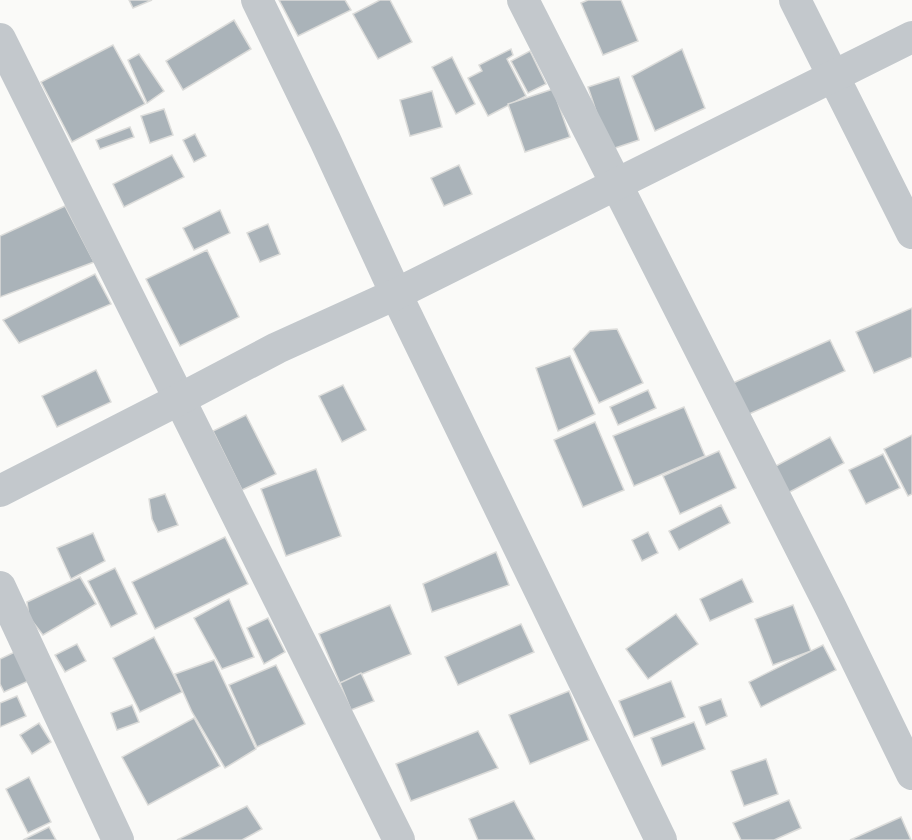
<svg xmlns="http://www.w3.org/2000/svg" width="912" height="840" font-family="Commissioner,sans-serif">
	<rect width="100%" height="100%" fill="#fafaf8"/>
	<!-- building -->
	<g fill="#aab3b9" stroke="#dcdcda" stroke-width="1.5">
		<path d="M129 0H152L133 8Z"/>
		<path d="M279 0H345L351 10 298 36Z"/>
		<path d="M380 0H390L412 42 378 59 353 14Z"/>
		<path d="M588 0H621L638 41 603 55 581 3Z"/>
		<path d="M234 20 251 49 183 90 166 61Z"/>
		<path d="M113 45 145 104 72 142 41 82Z"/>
		<path d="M511 49 513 55 507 59 526 96 488 116 468 78 482 71 479 65Z"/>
		<path d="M682 49 705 108 655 131 632 76Z"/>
		<path d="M530 51 546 84 528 93 511 61Z"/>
		<path d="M139 54 164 91 147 103 128 60Z"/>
		<path d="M452 57 475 104 456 114 432 67Z"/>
		<path d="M619 77 639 140 609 150 588 87Z"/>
		<path d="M553 89 570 137 525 152 508 104Z"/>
		<path d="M432 91 442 127 410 136 400 100Z"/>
		<path d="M164 109 173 135 150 143 141 116Z"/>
		<path d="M130 127 134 137 100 149 96 140Z"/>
		<path d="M195 134 206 156 194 162 183 140Z"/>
		<path d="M172 155 184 177 124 207 113 184Z"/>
		<path d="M459 165 472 194 444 206 431 178Z"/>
		<path d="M65 206 94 262 0 297V236Z"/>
		<path d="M220 210 230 233 194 250 183 228Z"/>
		<path d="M268 224 280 254 260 262 247 233Z"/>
		<path d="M207 250 239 317 180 346 146 279Z"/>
		<path d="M95 274 111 304 19 343 3 320Z"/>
		<path d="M912 308V357L874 373 856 332Z"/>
		<path d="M617 329 643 383 599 403 573 349 590 331Z"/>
		<path d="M830 340 845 371 747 415 733 383Z"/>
		<path d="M570 356 595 414 558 431 536 368Z"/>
		<path d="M96 370 111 402 57 427 42 396Z"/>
		<path d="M343 385 366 430 342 442 319 396Z"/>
		<path d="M648 390 656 408 618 425 610 407Z"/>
		<path d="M684 407 705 456 634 486 613 436Z"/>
		<path d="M246 415 276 474 242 490 213 431Z"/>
		<path d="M595 422 624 490 583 507 554 440Z"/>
		<path d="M912 435V494L908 496 884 449Z"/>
		<path d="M830 437 844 463 786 494 772 468Z"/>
		<path d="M719 451 736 488 680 514 663 476Z"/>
		<path d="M883 454 900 488 866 504 849 470Z"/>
		<path d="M316 469 341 536 286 556 261 489Z"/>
		<path d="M165 494 178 525 158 532 152 519 149 499Z"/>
		<path d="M721 505 730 523 679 550 669 531Z"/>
		<path d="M648 532 658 553 642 561 632 540Z"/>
		<path d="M93 533 105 561 71 579 57 548Z"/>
		<path d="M225 537 248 584 155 629 132 582Z"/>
		<path d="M496 552 509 585 432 612 423 584Z"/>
		<path d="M115 568 137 614 111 627 88 581Z"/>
		<path d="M80 577 96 604 43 635 29 617 27 602Z"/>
		<path d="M742 579 753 602 710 621 700 599Z"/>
		<path d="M229 599 254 657 222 669 194 618Z"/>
		<path d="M390 605 411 654 340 683 319 634Z"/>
		<path d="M793 605 811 651 773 665 755 619Z"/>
		<path d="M676 614 698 644 648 679 626 649Z"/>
		<path d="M268 618 285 652 264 664 247 628Z"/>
		<path d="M521 624 534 652 458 685 445 657Z"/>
		<path d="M154 637 182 692 140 712 113 658Z"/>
		<path d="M77 644 86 661 65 672 55 655Z"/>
		<path d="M823 645 836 670 761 707 749 682Z"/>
		<path d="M21 649 35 678 4 692 0 684V659Z"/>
		<path d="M214 660 256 749 225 768 192 712 175 674Z"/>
		<path d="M276 665 305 724 257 747 229 685Z"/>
		<path d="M361 673 374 701 351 710 340 683Z"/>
		<path d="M671 681 685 717 634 737 619 701Z"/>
		<path d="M569 691 589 740 530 764 509 715Z"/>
		<path d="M17 696 26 716 0 727V703Z"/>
		<path d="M721 699 727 716 706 725 699 707Z"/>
		<path d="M132 705 139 722 117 730 111 713Z"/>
		<path d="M194 718 220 766 148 805 122 757Z"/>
		<path d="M694 722 705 749 662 766 651 738Z"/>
		<path d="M39 723 51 742 32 754 20 735Z"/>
		<path d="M478 731 498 768 411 801 396 764Z"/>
		<path d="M766 759 778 794 744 806 731 771Z"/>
		<path d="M29 777 51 822 28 833 6 789Z"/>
		<path d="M789 800 801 828 774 840H741L733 823Z"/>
		<path d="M514 801 535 840H478L469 819Z"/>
		<path d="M247 806 262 829 242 840H177Z"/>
		<path d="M901 817 911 840H850Z"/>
		<path d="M49 827 56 840H23Z"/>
	</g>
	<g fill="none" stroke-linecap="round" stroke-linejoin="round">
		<!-- street -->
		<g stroke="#c3c8cc" stroke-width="32">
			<path d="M257 0 325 140 396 294 661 840"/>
			<path d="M523 0 830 606 912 774"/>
			<path d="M795 0 912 233"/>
			<path d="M0 39 399 840"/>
			<path d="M0 491 180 399 277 348 396 294 912 37"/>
			<path d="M0 587 118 840"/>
		</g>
	</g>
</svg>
